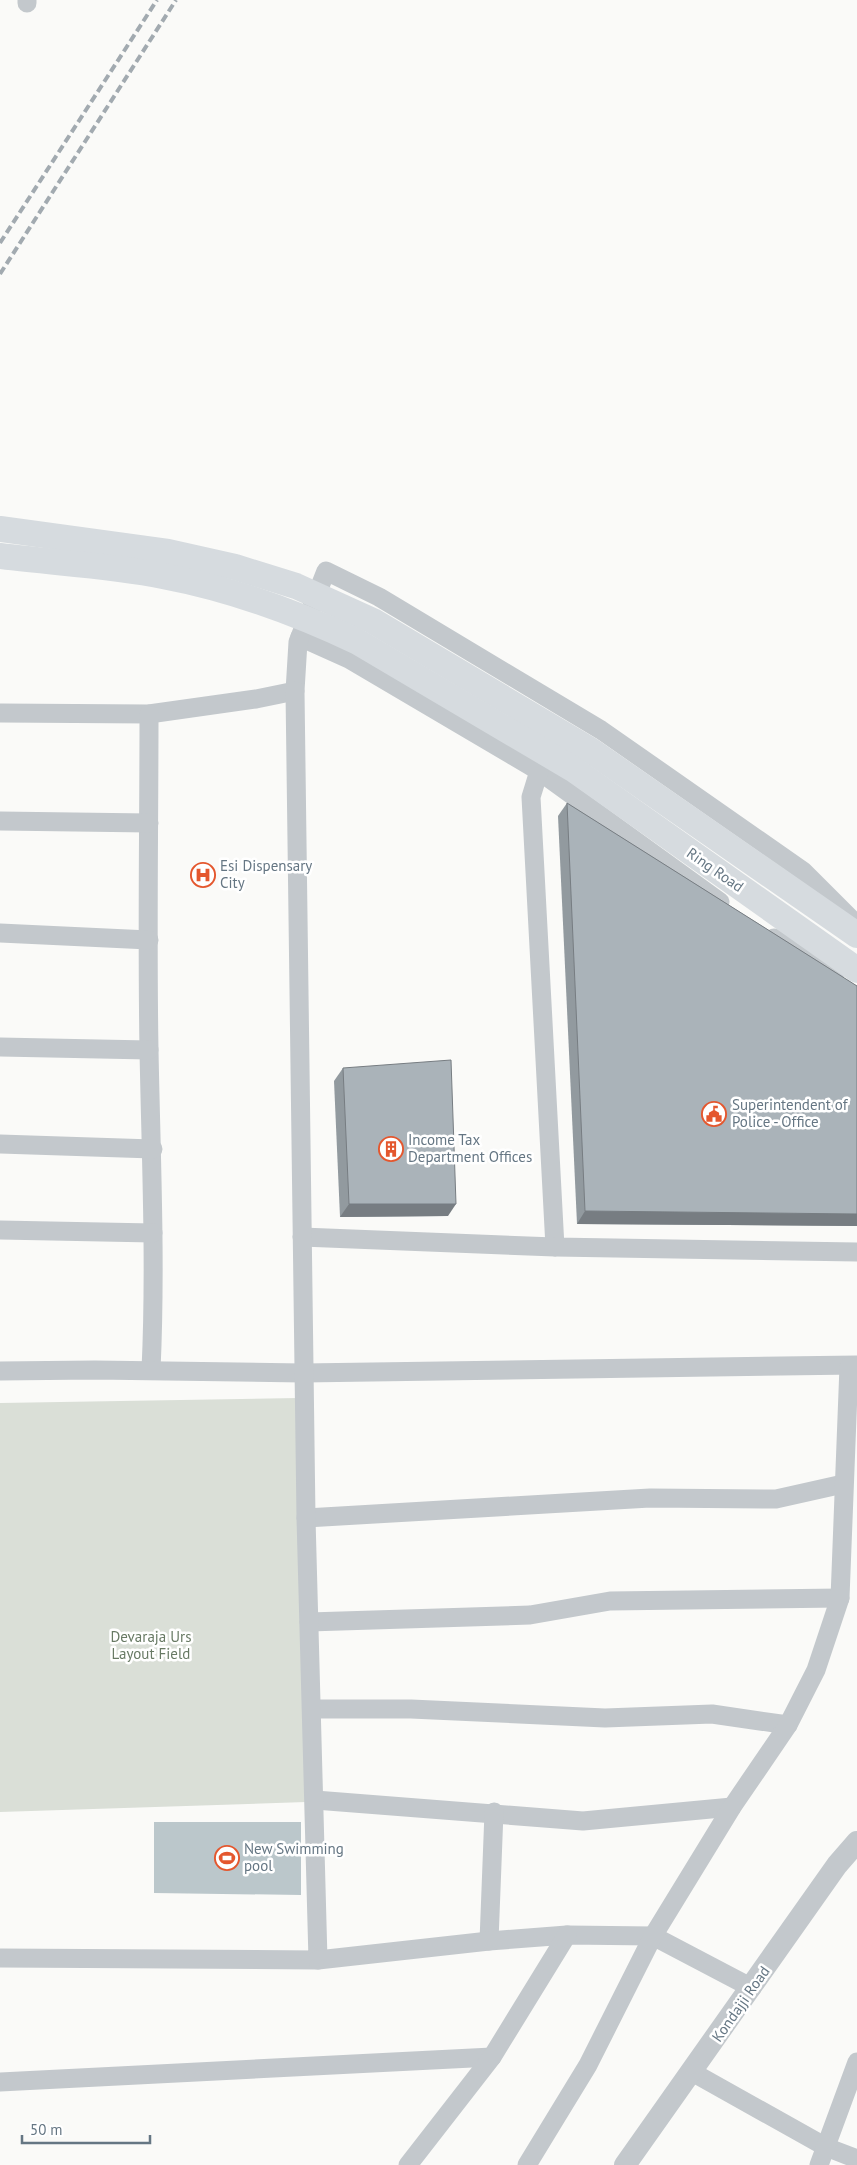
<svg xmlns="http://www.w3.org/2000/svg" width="857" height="2165" font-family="'PT Sans',sans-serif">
	<rect width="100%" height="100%" fill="#fafaf8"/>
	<!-- green -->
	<path fill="#dadfd7" d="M298 1398 306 1802 0 1812V1403Z"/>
	<!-- water -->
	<path fill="#bbc7cb" d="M154 1822H301V1895L154 1893Z"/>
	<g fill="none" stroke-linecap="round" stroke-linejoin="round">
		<!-- minor -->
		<g stroke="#c3c8cc" stroke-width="19">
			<path d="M27 3V0"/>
			<path d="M300 637 349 659 539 771 720 902"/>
			<path d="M0 713 149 714 256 699 295 691 298 642 326 571 379 597 601 730 803 871 855 923"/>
			<path d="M149 714C149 826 147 938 149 1050 151 1157 156 1263 151 1370"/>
			<path d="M539 771 531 797 555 1247"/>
			<path d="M0 821 149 823"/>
			<path d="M0 933 149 940"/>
			<path d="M774 938 840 968"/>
			<path d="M0 1047 149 1050"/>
			<path d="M0 1144 153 1149"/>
			<path d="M0 1230 153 1233"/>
			<path d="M302 1237 555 1247 857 1252"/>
			<path d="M0 1371 95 1370 303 1373 857 1365"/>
			<path d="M306 1518 650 1498 776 1499 843 1484"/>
			<path d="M309 1622 530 1615 610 1601 840 1598"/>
			<path d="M312 1709H411L605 1718 712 1714 788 1725"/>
			<path d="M315 1800 583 1821 732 1807"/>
			<path d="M489 1941 494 1812"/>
			<path d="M0 1958 318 1960 306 1518 295 691"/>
			<path d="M318 1960 489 1941 567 1935 653 1936 752 1988"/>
			<path d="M692 2072 826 2147 857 2159"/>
			<path d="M0 2082 492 2057"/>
			<path d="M408 2165 492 2057 567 1935"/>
			<path d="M527 2165 588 2065 653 1936 732 1807 788 1725 816 1670 840 1598 849 1366"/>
			<path d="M819 2165 857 2062"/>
		</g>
		<!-- tertiary -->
		<path stroke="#c3c8cc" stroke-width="22" d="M625 2165 837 1865 857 1842"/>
		<!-- secondary -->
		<g stroke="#d6dbdf" stroke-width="26">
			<path d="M0 529 168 552 235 567 296 586 373 621 590 750 857 935"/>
			<path d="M0 556C54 563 110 565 163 576 232 589 295 612 358 642L573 769 857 970"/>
		</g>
		<!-- rail -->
		<g stroke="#a2aab0" stroke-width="4" stroke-dasharray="8 4" stroke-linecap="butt">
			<path d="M0 243 157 0"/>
			<path d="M0 274 176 0"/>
		</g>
	</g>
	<!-- wall -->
	<g fill="#929a9f">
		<path d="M567 803 857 986V1226L577 1224 558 816Z"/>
		<path d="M343 1068 448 1216 340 1217 334 1081Z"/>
	</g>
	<!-- shaded-wall -->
	<g fill="#777d82">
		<path d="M349 1204H456L448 1216 340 1217Z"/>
		<path d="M585 1211 857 1214V1226L577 1224Z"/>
	</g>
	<!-- building -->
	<g fill="#aab3b9" stroke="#777d82">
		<path d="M567 803 857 986V1214L585 1211Z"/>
		<path d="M451 1060 456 1204H349L343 1068Z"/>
	</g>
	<!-- icons -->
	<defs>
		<symbol id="hospital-ring" viewBox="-11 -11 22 22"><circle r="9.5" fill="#fff" stroke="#e4572e" stroke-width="1.5"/><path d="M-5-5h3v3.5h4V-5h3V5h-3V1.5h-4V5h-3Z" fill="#e4572e"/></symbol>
		<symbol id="civic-ring" viewBox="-11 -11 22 22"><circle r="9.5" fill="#fff" stroke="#e4572e" stroke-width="1.5"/><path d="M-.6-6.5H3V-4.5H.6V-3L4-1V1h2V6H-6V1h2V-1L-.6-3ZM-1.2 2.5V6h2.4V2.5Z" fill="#e4572e"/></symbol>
		<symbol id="building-ring" viewBox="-11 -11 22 22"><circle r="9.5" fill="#fff" stroke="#e4572e" stroke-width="1.5"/><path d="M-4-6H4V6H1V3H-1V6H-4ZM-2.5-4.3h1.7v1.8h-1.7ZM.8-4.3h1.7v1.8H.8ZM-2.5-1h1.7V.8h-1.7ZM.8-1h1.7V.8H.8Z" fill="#e4572e"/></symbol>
		<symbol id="stadium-ring" viewBox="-11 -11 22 22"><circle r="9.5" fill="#fff" stroke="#e4572e" stroke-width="1.5"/><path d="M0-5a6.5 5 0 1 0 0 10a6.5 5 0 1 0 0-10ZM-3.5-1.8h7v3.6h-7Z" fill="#e4572e"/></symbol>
	</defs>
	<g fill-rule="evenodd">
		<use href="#hospital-ring" x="189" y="861" width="28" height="28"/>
		<use href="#civic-ring" x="700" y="1100" width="28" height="28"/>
		<use href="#building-ring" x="377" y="1135" width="28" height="28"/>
		<use href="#stadium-ring" x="213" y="1844" width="28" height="28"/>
	</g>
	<g text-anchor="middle" stroke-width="5" stroke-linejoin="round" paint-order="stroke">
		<!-- poi labels -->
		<g font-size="15" fill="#657683" stroke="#fff" text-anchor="start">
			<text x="220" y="871">Esi Dispensary<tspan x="220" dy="17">City</tspan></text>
			<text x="732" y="1110">Superintendent of<tspan x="732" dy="17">Police - Office</tspan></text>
			<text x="408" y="1145">Income Tax<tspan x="408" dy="17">Department Offices</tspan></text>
			<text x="244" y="1854">New Swimming<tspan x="244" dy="17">pool</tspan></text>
		</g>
		<!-- street labels -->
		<g font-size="15" fill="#657683" stroke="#fff">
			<text transform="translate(715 870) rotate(35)" y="5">Ring Road</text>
			<text transform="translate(741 2004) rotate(-55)" y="5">Kondajji Road</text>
		</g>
		<!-- park labels -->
		<g font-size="15" fill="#687a64" stroke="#fff">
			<text x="151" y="1642">Devaraja Urs<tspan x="151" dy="17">Layout Field</tspan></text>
		</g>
	</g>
	<!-- scale -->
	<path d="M22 2135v8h128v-8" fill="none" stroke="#657683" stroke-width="2.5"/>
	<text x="30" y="2135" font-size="15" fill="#657683" stroke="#ffffff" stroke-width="4" paint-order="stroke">50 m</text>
</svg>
